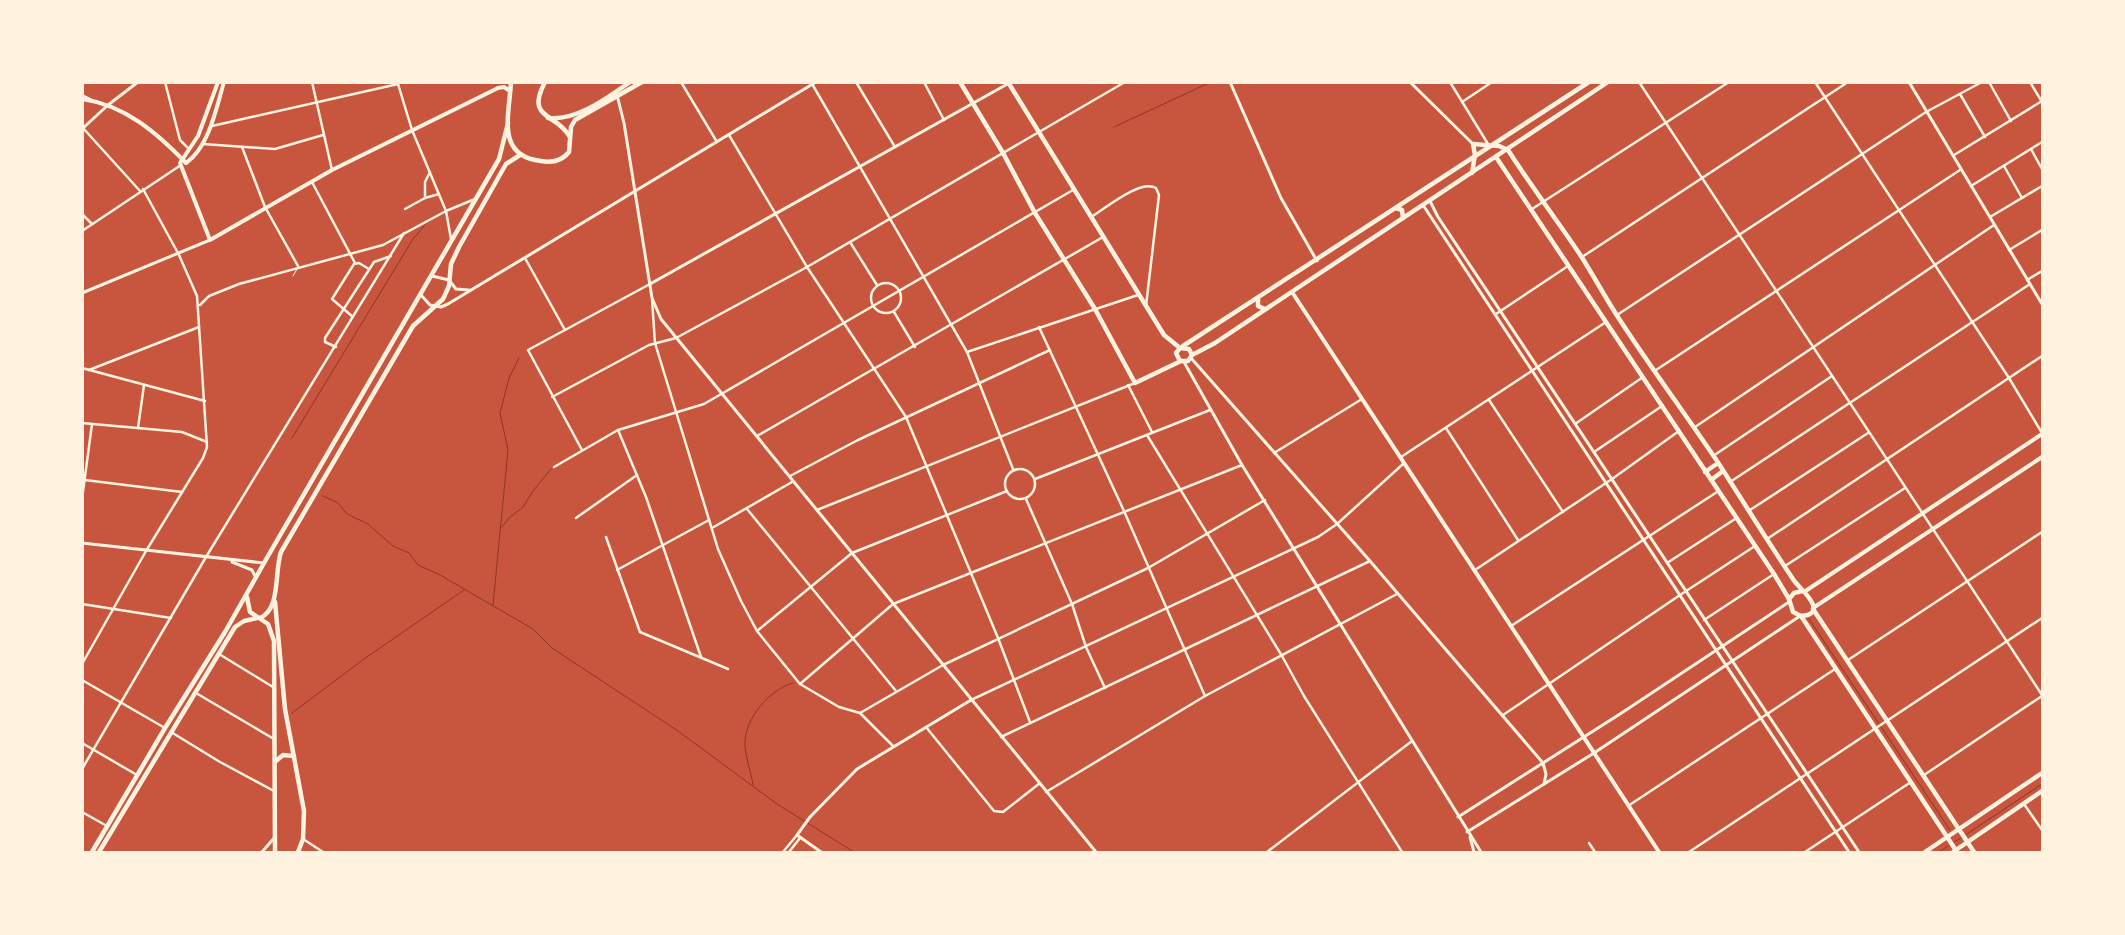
<svg xmlns="http://www.w3.org/2000/svg" width="2125" height="935" font-family="Roboto,sans-serif">
	<rect width="100%" height="100%" fill="#c8553d"/>
	<g fill="none" stroke-linecap="round" stroke-linejoin="round">
		<!-- stream -->
		<g stroke="#8f3625" stroke-width="1">
			<path d="M1114 127 1211 82"/>
			<path d="M292 438 413 239 425 225"/>
			<path d="M323 496 338 503 347 514 368 524 393 546 409 553 418 565 440 575 533 629 552 648 678 731 777 804 854 852"/>
			<path d="M502 527 509 518 523 507 533 491 551 469"/>
			<path d="M493 605 508 450 500 413 509 378 519 358"/>
			<path d="M1809 619 1950 830"/>
			<path d="M292 713 364 659 464 590"/>
			<path d="M753 785C751 771 745 756 745 743 745 718 770 689 793 683"/>
			<path d="M1967 834 2042 784"/>
			<path d="M1954 842 1961 838"/>
			<path d="M1939 852 1948 846"/>
		</g>
		<!-- service -->
		<path stroke="#fff3e0" stroke-width="1" d="M293 276 297 269"/>
		<!-- minor -->
		<g stroke="#fff3e0" stroke-width="2.5">
			<path d="M165 82 180 140 189 149"/>
			<path d="M312 82 332 170"/>
			<path d="M681 82 717 142"/>
			<path d="M811 82 967 352 1013 469"/>
			<path d="M856 82 895 147"/>
			<path d="M924 82 944 120"/>
			<path d="M1450 82 1488 144"/>
			<path d="M1639 82 2042 695"/>
			<path d="M1815 82 2009 378 2042 433"/>
			<path d="M1989 82 2011 121"/>
			<path d="M2030 82 2042 102"/>
			<path d="M398 84 412 130 446 211 451 239"/>
			<path d="M1960 94 1985 137"/>
			<path d="M82 95 92 100"/>
			<path d="M1462 102 1492 82"/>
			<path d="M212 126 398 84"/>
			<path d="M83 128 140 191"/>
			<path d="M729 135 807 267 906 417 998 638 1030 722"/>
			<path d="M203 144 275 149 323 135"/>
			<path d="M242 147 265 207 298 266"/>
			<path d="M2031 149 2042 169"/>
			<path d="M1954 155 2042 101"/>
			<path d="M2004 166 2022 198"/>
			<path d="M430 172 425 182V198L439 194"/>
			<path d="M312 182 355 263"/>
			<path d="M1971 186 2042 142"/>
			<path d="M405 209 425 198"/>
			<path d="M1532 209 1729 82"/>
			<path d="M82 214 92 224"/>
			<path d="M1091 217C1106 208 1140 179 1156 188L1159 195 1146 306"/>
			<path d="M1990 217 2042 186"/>
			<path d="M82 231 181 165"/>
			<path d="M850 242 877 285"/>
			<path d="M2009 250 2042 230"/>
			<path d="M1582 257 1848 82"/>
			<path d="M525 258 565 330"/>
			<path d="M2027 280 2042 271"/>
			<circle cx="886" cy="298" r="15"/>
			<path d="M652 299 655 343 718 549 741 601 757 631 800 684 839 707 860 713 893 746"/>
			<path d="M200 305 209 296 239 284 383 245 446 211 475 199"/>
			<path d="M894 312 915 347"/>
			<path d="M1496 314 1568 266"/>
			<path d="M1617 315 1926 112 1982 82"/>
			<path d="M353 317 332 299 354 264 359 263 369 269"/>
			<path d="M1039 327 1124 511 1205 696"/>
			<path d="M336 347 325 342V338L374 262 391 256"/>
			<path d="M967 352 1138 295"/>
			<path d="M82 368 205 401"/>
			<path d="M89 370 199 327"/>
			<path d="M1656 370 1960 170"/>
			<path d="M1128 385 1152 432"/>
			<path d="M552 397 649 345 676 338 807 267 1125 82"/>
			<path d="M1489 400 1563 512"/>
			<path d="M82 423 182 432 207 442"/>
			<path d="M1575 424 1643 377"/>
			<path d="M1695 427 1994 225"/>
			<path d="M138 428 144 385"/>
			<path d="M1446 428 1518 540"/>
			<path d="M618 430 646 497 701 657"/>
			<path d="M1147 435 1282 656 1304 696 1402 852"/>
			<path d="M757 436 1103 237"/>
			<path d="M582 450 528 350 650 284"/>
			<path d="M1594 452 1662 406"/>
			<path d="M1274 453 1362 399"/>
			<path d="M1713 456 1832 376"/>
			<path d="M1401 457 1606 322"/>
			<path d="M554 467 618 430 704 404 1073 190"/>
			<circle cx="1020" cy="484" r="15"/>
			<path d="M790 476 858 440 1050 350"/>
			<path d="M1035 479 1210 410"/>
			<path d="M85 480 182 492"/>
			<path d="M1730 482 2030 284"/>
			<path d="M82 499 92 424"/>
			<path d="M1026 499 1072 604 1086 647 1105 688"/>
			<path d="M747 509 896 691"/>
			<path d="M817 510 1135 383"/>
			<path d="M1750 510 1868 433"/>
			<path d="M576 518 637 475"/>
			<path d="M712 528 792 482"/>
			<path d="M606 537 640 632 728 669"/>
			<path d="M1767 539 2042 356"/>
			<path d="M1667 563 1735 519"/>
			<path d="M1785 566 1905 488"/>
			<path d="M617 570 709 520"/>
			<path d="M1475 570 1612 479 1679 431"/>
			<path d="M82 604 171 618"/>
			<path d="M1704 620 1774 574"/>
			<path d="M1511 626 1717 492"/>
			<path d="M757 631 852 553 1007 491"/>
			<path d="M219 654 273 687"/>
			<path d="M1848 660 2042 532"/>
			<path d="M82 664 146 551 203 458 207 447 197 296 179 255 143 189"/>
			<path d="M82 680 165 728"/>
			<path d="M800 684 893 604 1242 465"/>
			<path d="M196 693 274 739"/>
			<path d="M971 700 1318 537 1337 524 1403 464"/>
			<path d="M860 713 943 665 1148 568 1265 500"/>
			<path d="M1503 715 1680 595 1755 546"/>
			<path d="M926 727 994 811 1003 812 1040 783"/>
			<path d="M171 732 220 762 274 791"/>
			<path d="M1001 737 1370 561"/>
			<path d="M82 743 137 775"/>
			<path d="M82 769 206 557 404 233"/>
			<path d="M1924 775 2042 696"/>
			<path d="M1046 792 1205 696 1397 594"/>
			<path d="M2024 804 2042 830"/>
			<path d="M1628 806 1835 669"/>
			<path d="M82 812 107 826"/>
			<path d="M303 839 323 852"/>
			<path d="M1589 843 1595 852"/>
			<path d="M783 852 797 835"/>
			<path d="M789 852 800 838"/>
			<path d="M1267 852 1412 741"/>
			<path d="M1689 852 2042 618"/>
			<path d="M1805 852 1911 782"/>
		</g>
		<!-- tertiary -->
		<g stroke="#fff3e0" stroke-width="3">
			<path d="M1230 82 1281 198 1317 261"/>
			<path d="M1410 82 1473 144"/>
			<path d="M1909 82 2042 304"/>
			<path d="M617 95 624 123 652 298 661 319 1096 852"/>
			<path d="M82 129 108 105 138 82"/>
			<path d="M1430 201 1438 217 1859 852"/>
			<path d="M1423 205 1849 852"/>
			<path d="M432 276 449 280 456 289 469 290"/>
			<path d="M650 284 1011 82"/>
			<path d="M82 293 210 240"/>
			<path d="M421 295 430 305 441 307 448 304 816 82"/>
			<path d="M1191 358 1370 561 1543 763 1546 774 1544 784"/>
			<path d="M1184 362 1242 465 1481 852"/>
			<path d="M82 543 264 563"/>
			<path d="M232 562 252 570 256 578"/>
			<path d="M1458 817 1620 714 1789 602"/>
			<path d="M1467 832 1594 753 1800 616"/>
			<path d="M1470 837 1474 852"/>
			<path d="M262 852 275 837"/>
			<path d="M821 852 797 835 810 817 857 769 971 700"/>
		</g>
		<!-- secondary -->
		<g stroke="#fff3e0" stroke-width="4">
			<path d="M218 82 198 136 180 163 210 240 332 170 498 88 504 87 510 91"/>
			<path d="M82 99C125 105 157 133 186 163"/>
			<path d="M186 163C209 147 216 109 224 82"/>
			<path d="M1292 292 1659 852"/>
			<path d="M1804 592 2042 434"/>
			<path d="M1813 608 2042 457"/>
		</g>
		<!-- primary -->
		<g stroke="#fff3e0" stroke-width="4.5">
			<path d="M511 82C509 116 496 156 541 161 552 163 562 161 569 152L571 127 575 120 642 82"/>
			<path d="M545 82C525 120 556 112 570 137"/>
			<path d="M960 82 1003 153 1035 213 1095 309 1135 383 1181 361"/>
			<path d="M1008 82 1164 335 1180 348"/>
			<path d="M548 118C577 121 607 98 630 82"/>
			<path d="M1496 157 1774 574 1789 599 1793 612 1801 616C1830 614 1801 589 1795 582 1768 542 1743 501 1717 461 1684 412 1648 364 1616 314 1604 295 1593 275 1581 256 1557 220 1531 186 1508 150"/>
			<path d="M1472 173 1475 155 1473 144 1499 146 1508 150"/>
			<path d="M1396 208 1402 210 1403 218"/>
			<path d="M1258 299V306L1265 309"/>
			<path d="M1183 346 1589 82"/>
			<path d="M1192 355 1189 349 1180 348 1176 353 1180 361H1188L1192 355 1215 343 1302 285 1608 82"/>
			<path d="M1705 472 1718 463"/>
			<path d="M1711 480 1723 471"/>
			<path d="M247 597 250 612 268 624 274 641 275 852"/>
			<path d="M1789 599 1794 593 1802 591"/>
			<path d="M275 602 285 709 304 811 303 839 298 852"/>
			<path d="M1813 609 1974 852"/>
			<path d="M1801 616 1957 852"/>
			<path d="M260 618C281 609 274 573 281 552L413 326 443 299 449 286 451 264 459 247 506 164 520 155"/>
			<path d="M276 761 283 755 294 756"/>
			<path d="M92 852 165 728 225 632 268 556 499 159 508 123"/>
			<path d="M99 852 235 627 244 621 257 618"/>
			<path d="M1925 852 2042 773"/>
			<path d="M1953 852 2042 791"/>
		</g>
	</g>
	<!-- border -->
	<rect width="2125" height="935" fill="none" stroke="#fff3e0" stroke-width="168"/>
</svg>
